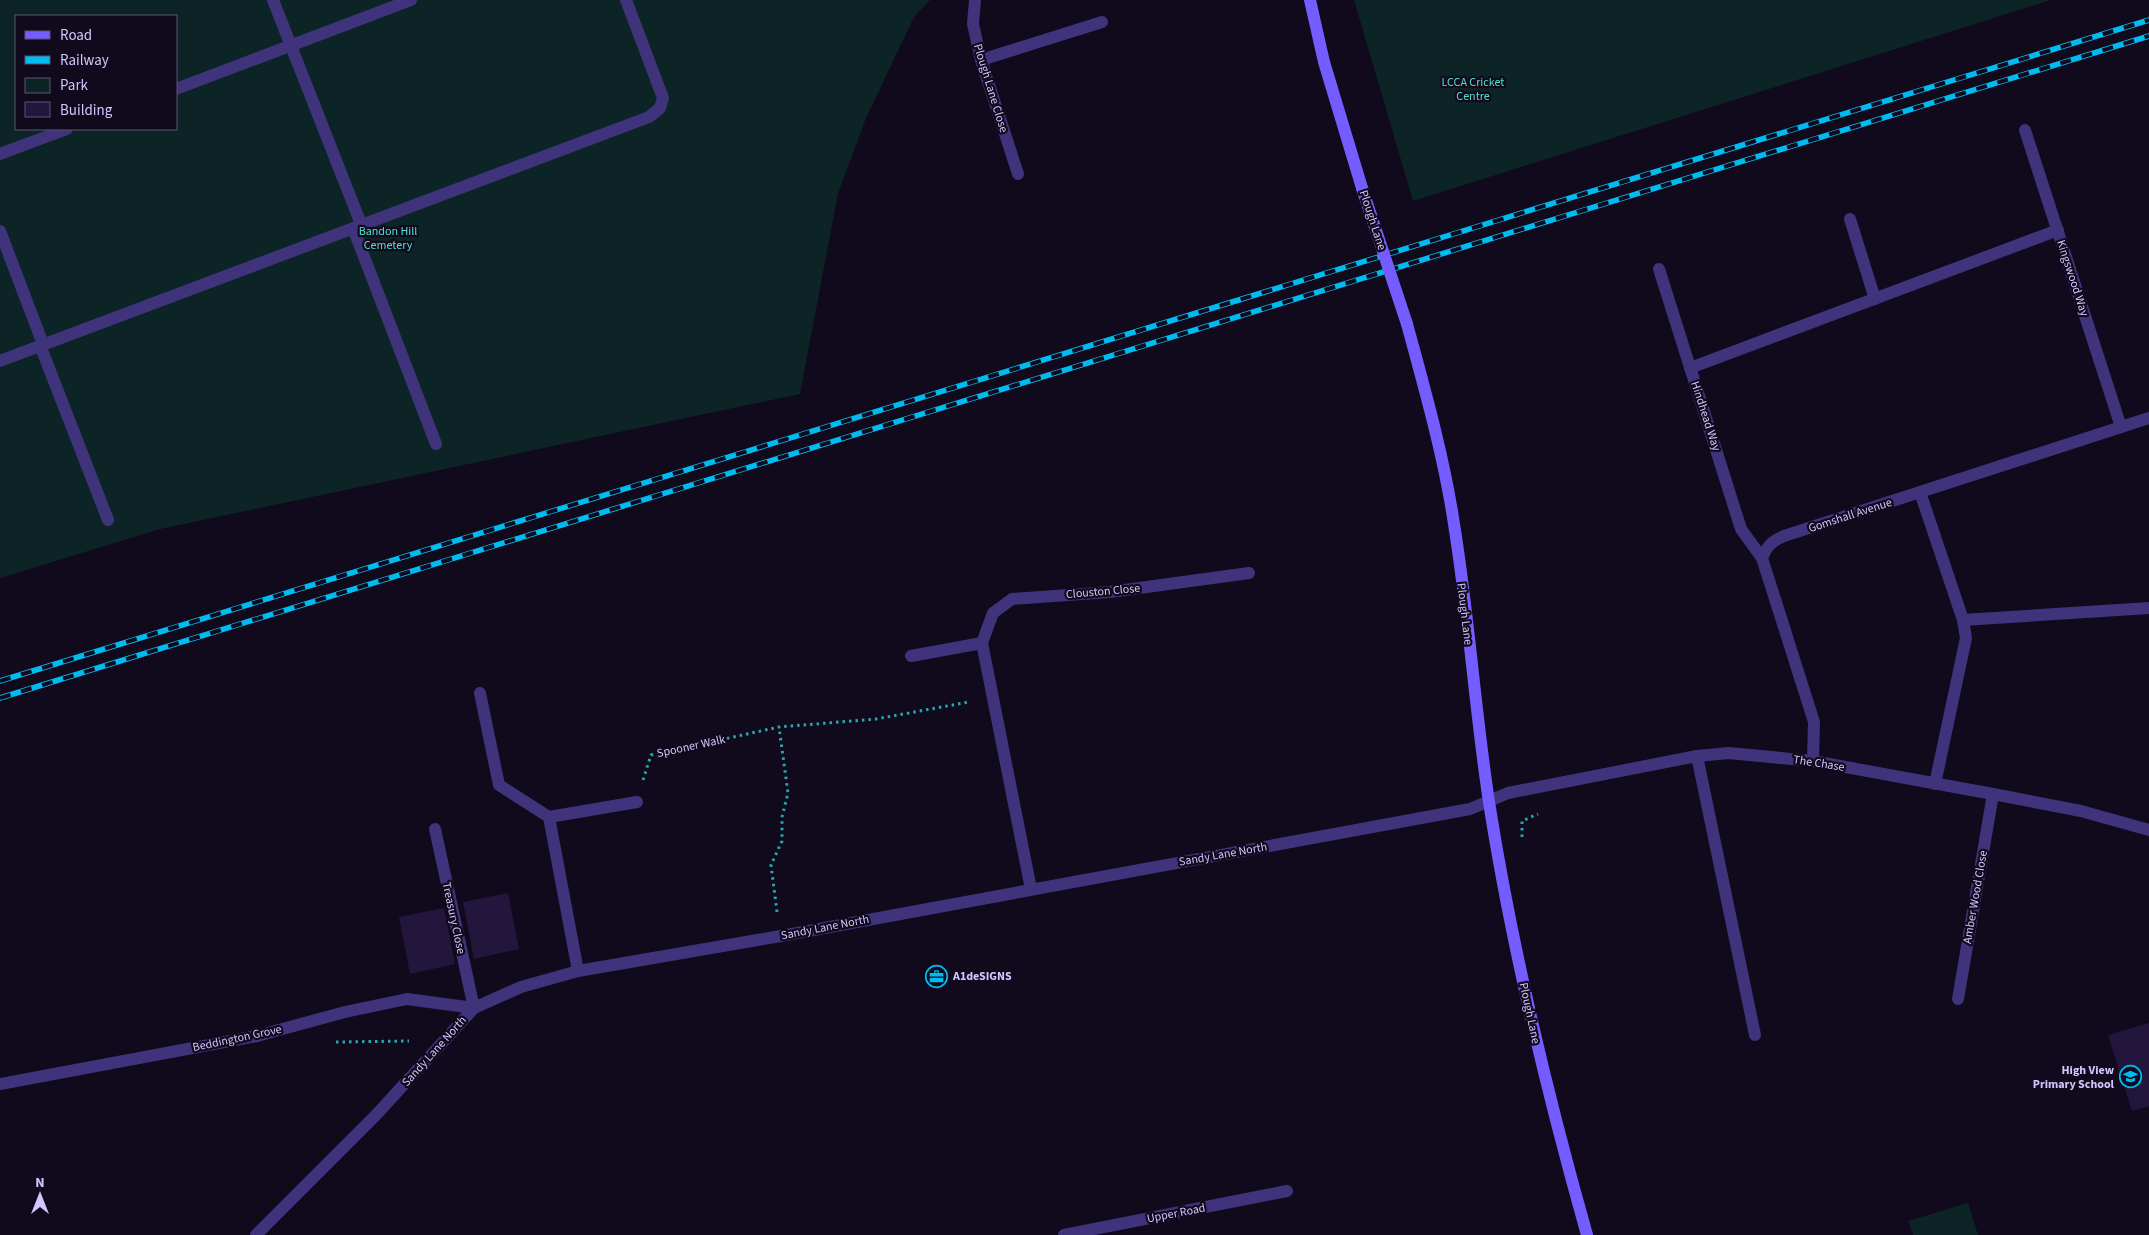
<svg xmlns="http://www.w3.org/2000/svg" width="2149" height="1235" font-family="'Source Sans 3',sans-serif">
	<rect width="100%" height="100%" fill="#100a1c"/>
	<!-- green -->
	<g fill="#0d2426" fill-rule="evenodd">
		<path d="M0 0H930L914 17 866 118 838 193 800 394 160 529 0 578ZM16 16H176V129H16Z"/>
		<path d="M1354 0H2051L1413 201Z"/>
		<path d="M1968 1203 1978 1235H1913L1908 1221Z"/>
	</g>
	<!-- building -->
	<g fill="#23163d">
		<path d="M508 893 519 949 474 959 463 902Z"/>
		<path d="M444 908 455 964 410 974 399 917Z"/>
		<path d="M2149 1023V1106L2132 1111 2108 1035Z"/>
	</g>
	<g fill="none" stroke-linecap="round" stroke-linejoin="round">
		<!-- path -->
		<g stroke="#29a7af" stroke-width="3" stroke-dasharray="2.5 4" stroke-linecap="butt">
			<path d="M643 780 651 755 779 727 876 719 969 702"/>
			<path d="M1522 837V821L1538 814"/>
			<path d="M777 912 771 865 782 841V817L788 793 779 727"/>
			<path d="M336 1042 409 1041"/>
		</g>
		<!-- service -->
		<g stroke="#3f347c" stroke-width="12">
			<path d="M273 0 361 224"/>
			<path d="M981 60 1102 22"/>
			<path d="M176 89 411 0"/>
			<path d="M0 154 67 129"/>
			<path d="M1850 219 1875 299"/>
			<path d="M353 228 436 444"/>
			<path d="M0 231 43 344"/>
			<path d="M40 345 108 520"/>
			<path d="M0 361 649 117 660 108 663 98 626 0"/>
			<path d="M1690 368 2058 230"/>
			<path d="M1920 492 1963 620 1966 638 1935 784"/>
			<path d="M1963 620 2149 608"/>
			<path d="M1697 756 1755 1035"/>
			<path d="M1064 1235 1287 1191"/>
		</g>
		<!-- minor -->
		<g stroke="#3f347c" stroke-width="12">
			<path d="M975 0 973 24 981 60 1018 174"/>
			<path d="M2025 130 2121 427"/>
			<path d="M1659 269 1741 529 1762 558"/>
			<path d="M911 656 982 643"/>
			<path d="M480 693 499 785 549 817"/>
			<path d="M1813 761 1814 722 1762 558C1767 546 1772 541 1784 536L2149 418"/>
			<path d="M435 829 474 1008"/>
			<path d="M1031 889 982 643 993 613 1012 599 1110 592 1249 573"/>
			<path d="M578 971 549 817 637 802"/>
			<path d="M1958 999 1993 794"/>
			<path d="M0 1084 257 1036 345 1012 407 999 474 1008"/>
			<path d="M256 1235 376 1115 474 1008 521 987 578 971 781 936 1470 809 1508 793 1697 756 1729 753 1813 761 1993 794 2081 811 2149 830"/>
		</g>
		<!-- secondary -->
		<g stroke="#745cff" stroke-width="12">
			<path d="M1310 0 1324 62 1362 188"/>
			<path d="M1407 324C1425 390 1444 457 1454 524 1469 617 1475 710 1489 802 1512 949 1547 1093 1587 1235"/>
		</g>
		<defs>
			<g id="rail">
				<path d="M0 681 2149 20"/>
				<path d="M0 698 2149 36"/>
			</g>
		</defs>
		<!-- rail casing -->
		<use href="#rail" stroke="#00bbf0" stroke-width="5.5"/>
		<!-- rail -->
		<use href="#rail" stroke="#100a1c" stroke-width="4" stroke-dasharray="11" stroke-linecap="butt"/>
		<!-- secondary-bridge -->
		<path stroke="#745cff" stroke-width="12" d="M1362 188 1407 324"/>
	</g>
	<!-- icons -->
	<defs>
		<symbol id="office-ring" viewBox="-11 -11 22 22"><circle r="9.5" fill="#100a1c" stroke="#00bbf0" stroke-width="1.5"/><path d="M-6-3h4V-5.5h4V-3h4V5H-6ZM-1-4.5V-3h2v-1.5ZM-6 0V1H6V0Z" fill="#00bbf0"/></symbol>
		<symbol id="school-ring" viewBox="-11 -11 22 22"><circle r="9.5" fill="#100a1c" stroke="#00bbf0" stroke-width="1.5"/><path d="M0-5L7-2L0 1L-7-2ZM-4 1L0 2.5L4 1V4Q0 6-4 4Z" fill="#00bbf0"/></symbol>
	</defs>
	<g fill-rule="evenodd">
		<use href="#office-ring" x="924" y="964" width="25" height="25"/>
		<use href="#school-ring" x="2118" y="1064" width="25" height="25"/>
	</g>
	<g text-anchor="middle" stroke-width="4.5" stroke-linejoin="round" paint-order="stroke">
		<!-- park labels -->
		<g font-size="12" fill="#50e1ce" stroke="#100a1c">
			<text x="1473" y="86">LCCA Cricket<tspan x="1473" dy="14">Centre</tspan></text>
			<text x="388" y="235">Bandon Hill<tspan x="388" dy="14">Cemetery</tspan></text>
		</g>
		<!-- street labels -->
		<g font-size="12" fill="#d3c5ff" stroke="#100a1c">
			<text transform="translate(991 88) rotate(73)" y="4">Plough Lane Close</text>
			<text transform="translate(1373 220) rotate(72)" y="4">Plough Lane</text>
			<text transform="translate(2073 278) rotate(72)" y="4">Kingswood Way</text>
			<text transform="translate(1706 416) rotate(72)" y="4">Hindhead Way</text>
			<text transform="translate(1850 515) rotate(-18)" y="4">Gomshall Avenue</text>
			<text transform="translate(1103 591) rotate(-5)" y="4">Clouston Close</text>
			<text transform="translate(1465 614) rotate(83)" y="4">Plough Lane</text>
			<text transform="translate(691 746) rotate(-12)" y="4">Spooner Walk</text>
			<text transform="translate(1819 763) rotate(9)" y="4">The Chase</text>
			<text transform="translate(1223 854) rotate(-10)" y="4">Sandy Lane North</text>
			<text transform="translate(1975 897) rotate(-80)" y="4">Amber Wood Close</text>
			<text transform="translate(454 918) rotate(78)" y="4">Treasury Close</text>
			<text transform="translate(825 927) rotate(-11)" y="4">Sandy Lane North</text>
			<text transform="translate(1530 1013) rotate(78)" y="4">Plough Lane</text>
			<text transform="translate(237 1038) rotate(-12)" y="4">Beddington Grove</text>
			<text transform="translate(434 1051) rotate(-48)" y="4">Sandy Lane North</text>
			<text transform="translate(1176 1213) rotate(-11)" y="4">Upper Road</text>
		</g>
		<!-- poi labels -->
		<g font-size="12" font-weight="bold" fill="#d3c5ff" stroke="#100a1c" text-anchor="start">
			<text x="953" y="980">A1deSIGNS</text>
			<text x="2114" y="1074" text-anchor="end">High View<tspan x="2114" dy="14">Primary School</tspan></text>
		</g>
	</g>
	<!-- legend -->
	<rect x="15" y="15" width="162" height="115" fill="#100a1c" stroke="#5e5577"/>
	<rect x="25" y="31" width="25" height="8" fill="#745cff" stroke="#5e5577"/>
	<text x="60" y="40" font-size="15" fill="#d3c5ff">Road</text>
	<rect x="25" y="56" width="25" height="8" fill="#00bbf0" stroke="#5e5577"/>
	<text x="60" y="65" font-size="15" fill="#d3c5ff">Railway</text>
	<rect x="25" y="78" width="25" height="15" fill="#0d2426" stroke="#5e5577"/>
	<text x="60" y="90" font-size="15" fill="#d3c5ff">Park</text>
	<rect x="25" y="102" width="25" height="15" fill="#23163d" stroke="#5e5577"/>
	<text x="60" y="115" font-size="15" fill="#d3c5ff">Building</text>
	<!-- north arrow -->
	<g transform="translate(40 1195)" stroke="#100a1c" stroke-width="4" paint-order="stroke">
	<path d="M0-4L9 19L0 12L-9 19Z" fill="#d3c5ff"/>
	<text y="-8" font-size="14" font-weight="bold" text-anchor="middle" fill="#d3c5ff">N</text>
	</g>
</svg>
